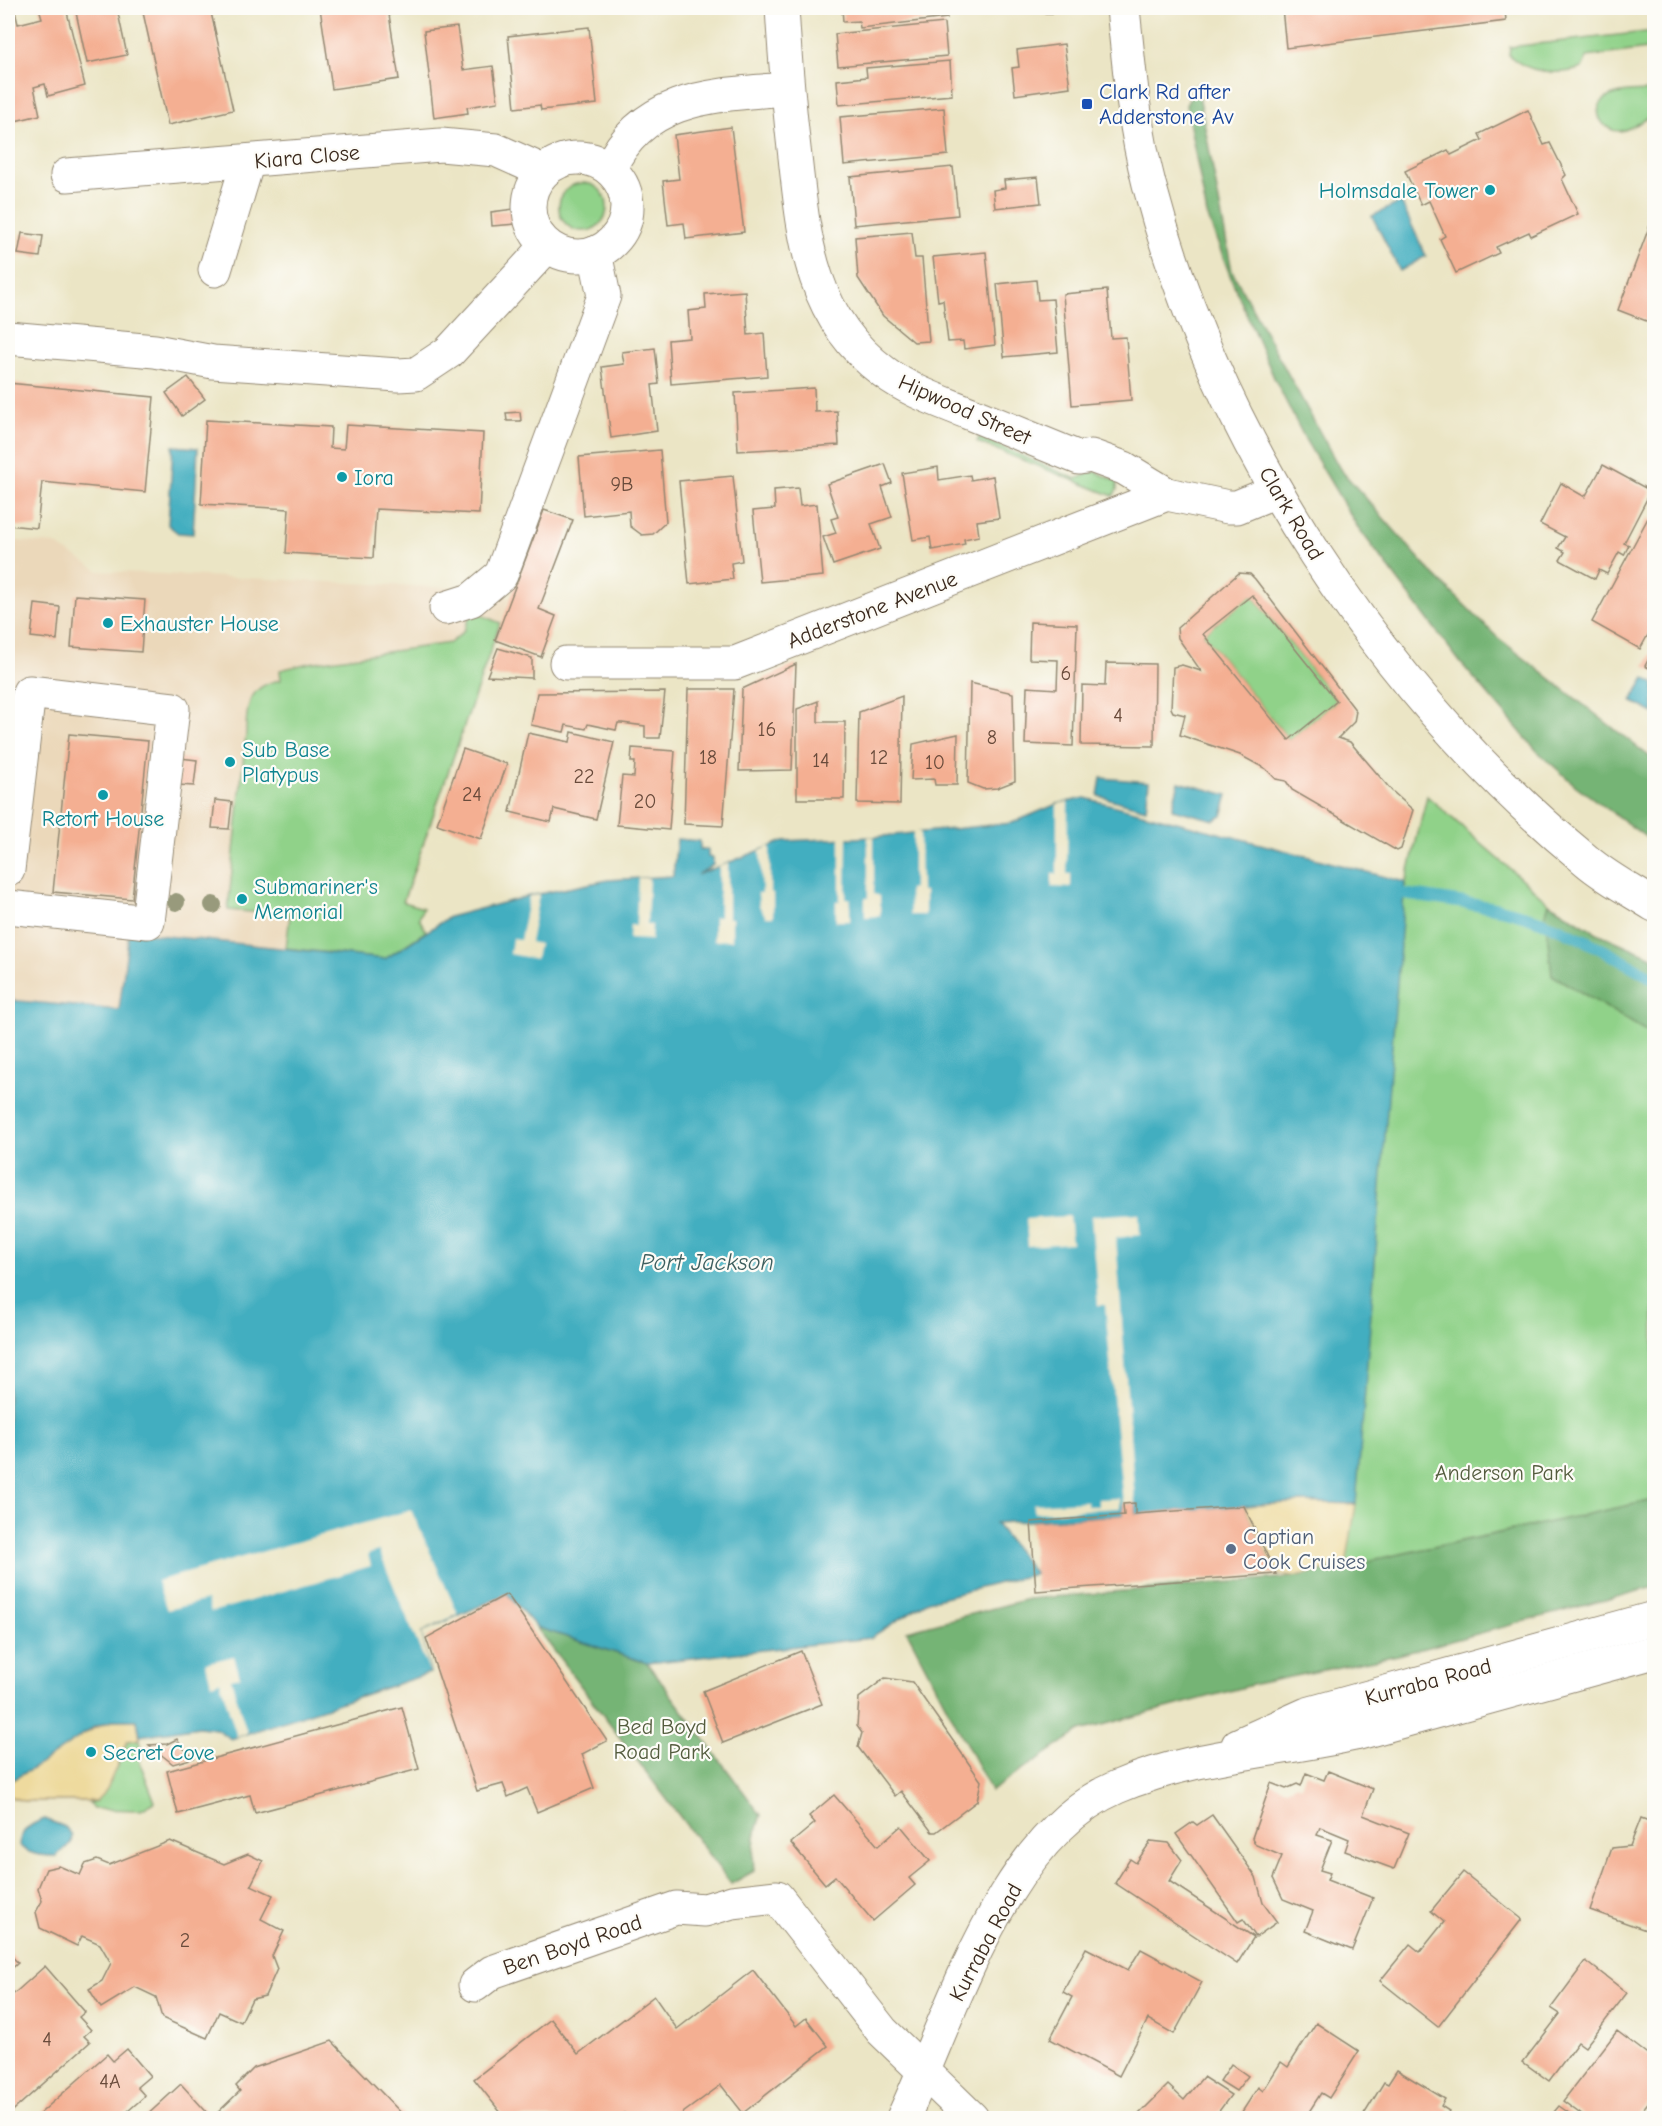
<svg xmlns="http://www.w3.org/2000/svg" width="1662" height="2126" font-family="'Comic Neue',sans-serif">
	<rect width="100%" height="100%" fill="#fdfcf7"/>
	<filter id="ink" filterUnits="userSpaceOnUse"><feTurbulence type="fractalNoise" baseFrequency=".0167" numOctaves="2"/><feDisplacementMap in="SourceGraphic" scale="12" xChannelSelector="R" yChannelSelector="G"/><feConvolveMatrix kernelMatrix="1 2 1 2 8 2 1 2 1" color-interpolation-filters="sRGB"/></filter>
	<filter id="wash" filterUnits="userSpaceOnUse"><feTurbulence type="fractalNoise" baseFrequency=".008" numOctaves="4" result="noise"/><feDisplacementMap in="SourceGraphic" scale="24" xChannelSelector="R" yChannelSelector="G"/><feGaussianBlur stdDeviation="1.35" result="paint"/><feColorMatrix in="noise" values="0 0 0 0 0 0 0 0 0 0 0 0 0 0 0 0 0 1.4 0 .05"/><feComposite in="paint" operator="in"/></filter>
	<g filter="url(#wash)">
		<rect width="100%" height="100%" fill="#ebe5c5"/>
		<!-- built -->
		<path fill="#ebd8ba" d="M8 540 55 544 99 571 456 588 466 581 509 598 385 959 124 971 119 1010 8 1000Z"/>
		<!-- green -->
		<g fill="#90d289" stroke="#667e54" stroke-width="1.5">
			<path d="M1654 31V48L1587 57 1582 68C1560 76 1526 73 1509 55L1510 47Z"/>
			<path d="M1654 91V115C1644 119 1631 130 1620 131 1604 132 1590 112 1604 100 1616 90 1640 92 1654 91Z"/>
			<circle cx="583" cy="207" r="24"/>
			<path d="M979 437 1076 479 1094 471 1117 481V490L1113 496 977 442Z"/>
			<path d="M1252 595 1337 701 1289 740 1203 634Z"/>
			<path d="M472 611 500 623 403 902 423 908 419 918 426 931 385 959 286 948 290 915 228 910 246 734C246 705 249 685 281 680L280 670 309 663 450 643 463 632Z"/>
			<path d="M1427 796 1549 903 1597 933 1654 958V1587L1359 1641 1346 1565 1400 907Z"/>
			<path d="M140 1739V1763L155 1802 141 1810 93 1809 89 1803 96 1801 119 1763 127 1741Z"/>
		</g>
		<!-- forest -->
		<g fill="#74b475" stroke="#586f4a" stroke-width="1.5">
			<path d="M1197 84 1232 271 1340 469 1433 574 1497 637 1654 760V843L1576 786 1537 751 1460 662 1357 526 1306 441 1275 380 1233 283 1207 215 1186 105Z"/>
			<path d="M1549 903 1597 933 1654 958V1036L1552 975 1545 916Z"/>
			<path d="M1654 1500V1587L1398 1655 1260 1683 1080 1731 991 1791 907 1631 1028 1599 1292 1577Z"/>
			<path d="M536 1627 647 1663 761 1815C754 1834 752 1851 754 1871L731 1884Z"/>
		</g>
		<!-- sand -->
		<g fill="#eeda9e" stroke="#94825e" stroke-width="1.5">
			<path d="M1300 1502 1356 1504 1346 1565 1292 1577 1276 1574 1244 1506Z"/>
			<path d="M114 1720H137L140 1739 127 1741 107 1789 96 1801H23L8 1796V1782C44 1764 75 1733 114 1720Z"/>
		</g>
		<!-- water -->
		<g fill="#42aec0" stroke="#3e6c6f" stroke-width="1.5">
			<path d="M1401 202 1426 256 1400 271 1372 216Z"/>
			<path d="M173 446 198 448 193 534 178 533 168 525Z"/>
			<path d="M1645 678 1654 684V713L1631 701Z"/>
			<path d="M1101 778 1149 782 1146 809 1098 796Z"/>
			<path d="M1179 782 1228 795 1222 816 1214 820 1172 809Z"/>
			<path d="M1085 798 1405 882 1356 1504 1300 1502 1135 1514V1504H1124V1515L995 1523 1035 1574 928 1601 870 1638 647 1663 536 1627 507 1594 421 1632 430 1673 231 1739 216 1729 199 1727 140 1736 137 1720H114L94 1727 34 1768 8 1782V1000L119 1010 129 932 385 959 449 917 529 896 608 880 673 876 677 839 700 841V849L708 850V857L713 858V865L697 875 784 841 874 837 1012 823 1057 804Z"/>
			<path d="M45 1819 65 1827 72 1835 71 1843 56 1856C42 1856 29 1855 19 1845 20 1830 32 1823 45 1819Z"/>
		</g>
		<!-- pier -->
		<g fill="#ebe5c5">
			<path d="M1068 802 1067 874H1071V888L1052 887V874H1057V804Z"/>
			<path d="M913 832H920L921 891H925V915H910L909 889 913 888Z"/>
			<path d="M840 837H847L846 898 850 899V921H836V901H840Z"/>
			<path d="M868 837H874V894L880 896V916L865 917V898H868Z"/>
			<path d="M770 846V892L773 893V917H766L759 906 758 893H762L760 851Z"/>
			<path d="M728 863V918H732V940L714 941V917H719V866Z"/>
			<path d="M638 878H649L647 925H652L651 940 629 939 630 925 636 926Z"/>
			<path d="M539 895 530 942 539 944 536 959 510 954 512 939 520 940 529 896Z"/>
			<path d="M1139 1213 1140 1235 1116 1238 1135 1503 1123 1504 1105 1305H1098L1091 1216Z"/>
			<path d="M1069 1216 1072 1243 1028 1246 1026 1219Z"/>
			<path d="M1119 1498 1120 1508 1034 1513 1033 1504 1086 1501 1087 1506H1098V1499Z"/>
			<path d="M411 1510 458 1614 421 1632 430 1673 379 1551 368 1554 371 1566 211 1612 207 1600 167 1610 157 1581Z"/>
			<path d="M234 1656 240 1677 231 1679 247 1733 237 1737 220 1681 211 1684 206 1663Z"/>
		</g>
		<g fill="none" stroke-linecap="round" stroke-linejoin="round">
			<!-- stream -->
			<path stroke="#42aec0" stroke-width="12" d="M1404 894C1436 899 1468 903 1500 909 1554 921 1607 951 1654 979"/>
		</g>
		<g id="blocks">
			<!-- building -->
			<g fill="#f4af92" fill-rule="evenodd">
				<path d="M39 8H66L85 86 48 96 45 84 34 87 40 115 15 121 8 90V13L15 11 18 24 42 18Z"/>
				<path d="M75 8H117L127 55 87 63Z"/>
				<path d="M142 8H210L233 110 168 125Z"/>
				<path d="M320 8H388L399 79 332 89Z"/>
				<path d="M842 8H946L947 18 860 28 859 21 843 22Z"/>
				<path d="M1045 8H1061L1062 12 1045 14Z"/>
				<path d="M1282 8H1512V9L1505 10 1506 21 1286 48Z"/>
				<path d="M944 23 947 56 838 66 835 34Z"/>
				<path d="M457 27 463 70 493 66 498 102 467 107 468 113 434 118 424 31Z"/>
				<path d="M589 27 597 104 541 110 540 105 515 108 508 36Z"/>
				<path d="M1064 44 1070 87 1015 95 1012 68 1019 67 1017 50Z"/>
				<path d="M950 61 952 95 839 105 837 80 867 77 866 68Z"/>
				<path d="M944 108 948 155 844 165 840 117Z"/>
				<path d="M1528 110 1544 145 1550 143 1566 175 1562 179 1578 214 1531 236 1529 232 1496 247 1499 253 1456 273 1440 239 1445 236 1429 201 1421 205 1405 171 1448 150 1451 155 1482 140 1479 134Z"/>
				<path d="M731 127 744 232 686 239 684 223 668 225 663 181 679 179 674 135Z"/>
				<path d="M953 167 958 215 854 225 850 177Z"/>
				<path d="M1038 177 1041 203 995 208 993 190 1005 188 1004 180Z"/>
				<path d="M514 209 516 224 492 226 491 212Z"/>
				<path d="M1654 214V324L1618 310Z"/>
				<path d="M912 232 915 258H922L929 341 914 342 883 316 858 278 855 237Z"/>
				<path d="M22 233 43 236 40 257 18 254Z"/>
				<path d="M986 252 995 345 964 349 963 341 948 342 943 300 938 301 933 257Z"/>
				<path d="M1036 280 1038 300 1053 299 1058 352 1004 357 997 284Z"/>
				<path d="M1107 290 1111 338 1126 337 1131 400 1072 405 1063 294Z"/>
				<path d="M745 291 748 335 764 333 767 376 671 384 668 340 690 338 688 311 706 309 705 294Z"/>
				<path d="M655 348 659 384 652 385 657 431 611 438 602 367 624 364 622 352Z"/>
				<path d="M188 377 205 399 182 416 166 393Z"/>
				<path d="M8 383 154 397 145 492 42 482 37 528 8 525Z"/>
				<path d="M814 388 815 412 837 411 839 445 738 451 735 393Z"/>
				<path d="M520 412 521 421H507L506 413Z"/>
				<path d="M206 420 331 427 330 448 344 449 346 425 483 433 479 514 376 509 373 558 286 553 289 509 201 504Z"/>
				<path d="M660 450 666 522 653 534 642 535 630 526 629 511 584 516 579 457Z"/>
				<path d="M885 464 892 483 882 487 892 517 871 524 880 549 833 565 823 537 836 533 831 519 838 517 827 484Z"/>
				<path d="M1603 465 1651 491 1624 543 1629 545 1624 555 1619 552 1607 574 1599 570 1595 579 1560 560 1565 552 1558 548 1565 537 1540 524 1561 483 1585 497Z"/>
				<path d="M938 467 939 480 970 475 971 480 993 476 999 518 977 521 979 536 964 539 965 544 932 550 930 537 913 540 902 473Z"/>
				<path d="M733 476 742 561 731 563 733 579 689 584 679 481Z"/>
				<path d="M798 488 800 506 817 504 823 576 760 582 753 511 775 509 774 490Z"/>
				<path d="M544 510 573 520 539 609 556 616 541 657 495 640Z"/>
				<path d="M1648 518 1654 522V624L1640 649 1592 622Z"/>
				<path d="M1239 573 1250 574 1255 579 1353 707 1356 711 1354 722 1338 738 1350 742 1392 791 1413 810 1401 849 1397 851 1292 790 1286 781 1276 779 1266 769 1240 755 1180 735 1185 715 1173 712 1171 708 1173 667 1182 665 1201 671 1178 638 1177 628ZM1252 595 1337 701 1289 740 1203 634Z"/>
				<path d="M75 595 145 600 141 652 71 647Z"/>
				<path d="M35 604 60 607 57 640 31 637Z"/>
				<path d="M1030 622 1077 624 1073 746 1025 744 1027 687 1057 689 1058 660 1029 659Z"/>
				<path d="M498 648 532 658V678L487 676Z"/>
				<path d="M1654 649V671L1645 666Z"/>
				<path d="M1106 663 1155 664 1154 746 1081 745 1082 685 1105 686Z"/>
				<path d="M796 664 792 770 739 771 742 689Z"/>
				<path d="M970 683 1013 693 1015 781 997 788 983 789 968 783Z"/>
				<path d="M688 689H734L723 826 684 824Z"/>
				<path d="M665 692 660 738H645V726L622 723H618L616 730 588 724 586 729 566 725 564 732 531 725 537 693Z"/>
				<path d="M902 696 900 804 857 803 859 712Z"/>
				<path d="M818 701V722H845L844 799H797V709Z"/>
				<path d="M572 732 614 742 596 819 554 809 551 822 510 812 528 733 570 742Z"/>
				<path d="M69 734 148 741 132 899 53 892Z"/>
				<path d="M958 734 957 785H935L934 779 911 780 913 744Z"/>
				<path d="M632 748 675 751 669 830 617 825 622 776 634 777 635 762H631Z"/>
				<path d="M463 749 507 764 481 839 437 824Z"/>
				<path d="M180 758 197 760 194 786 178 785Z"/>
				<path d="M215 800 232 802 229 829 212 828Z"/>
				<path d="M1135 1503V1514L1244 1506 1276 1574 1036 1591 1031 1522 1124 1515 1123 1504Z"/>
				<path d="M507 1594 607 1741 582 1754 594 1788 537 1812 527 1788 508 1797 503 1784 477 1791 426 1638Z"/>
				<path d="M801 1651 822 1704 723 1743 703 1691Z"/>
				<path d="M885 1678 912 1682 981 1781 977 1801 936 1832H932L901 1791 895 1796 858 1747 862 1733 857 1726 859 1698Z"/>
				<path d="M402 1707 419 1769 255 1813 250 1795 178 1814 167 1771Z"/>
				<path d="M177 1739 181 1746 194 1758 173 1764 149 1745 167 1744Z"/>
				<path d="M1328 1771 1373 1789 1363 1815 1409 1833 1394 1869 1345 1851 1349 1839 1320 1827 1317 1835 1332 1840 1320 1870 1330 1873 1327 1880 1373 1898 1352 1950 1305 1931 1313 1911 1283 1899 1273 1878 1282 1856 1256 1845 1252 1838 1271 1783 1286 1789 1297 1784 1301 1786 1306 1773 1324 1780Z"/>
				<path d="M834 1795 878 1846 901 1826 930 1861 909 1878 915 1885 873 1921 835 1876 825 1884 791 1843 815 1823 809 1816Z"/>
				<path d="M1654 1808V1933L1590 1910 1612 1848 1630 1846 1641 1818 1649 1821Z"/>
				<path d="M1212 1815 1256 1877 1263 1903 1277 1922 1256 1937 1243 1919 1238 1922 1176 1834 1193 1822 1197 1825Z"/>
				<path d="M170 1841 224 1864 248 1854 263 1861 251 1885 273 1895 261 1919 284 1931 272 1956 277 1969 265 1996 252 1999 241 2022 219 2012 207 2038 162 2018 156 1997 135 1987 101 2008 89 1989 102 1981 111 1963 100 1944 82 1936 77 1946 40 1928 36 1912 42 1901 38 1888 46 1869 59 1866 80 1875 85 1864 97 1860 109 1865Z"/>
				<path d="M1151 1841 1169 1843 1182 1860 1169 1881 1254 1937 1237 1964 1115 1883 1130 1859 1136 1863Z"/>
				<path d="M1463 1872 1522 1919 1438 2027 1380 1981 1410 1944 1420 1952 1444 1922 1431 1911Z"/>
				<path d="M1086 1948 1128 1970 1141 1949 1202 1982 1174 2034 1148 2019 1119 2076 1050 2039 1072 1997 1063 1992Z"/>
				<path d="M8 1952 18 1963 8 1972Z"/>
				<path d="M1586 1961 1627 1993 1585 2047 1578 2042 1549 2081 1523 2062 1560 2014 1551 2008Z"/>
				<path d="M45 1966 85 2012 79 2017 91 2030 84 2036 90 2042 8 2115V1999Z"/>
				<path d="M753 1970 796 2026 806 2018 828 2046 743 2113 721 2085 676 2118H629L624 2113 617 2118H505L474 2079 551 2019 578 2054 654 1996 677 2029Z"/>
				<path d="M1316 2023 1359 2051 1329 2098 1321 2093 1305 2118H1238L1258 2087 1263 2091 1281 2062 1288 2067Z"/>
				<path d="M1617 2031 1654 2059V2095L1636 2118H1586L1563 2101Z"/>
				<path d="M332 2041 406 2118H144L181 2084 212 2118 240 2091 236 2086 254 2068Z"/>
				<path d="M127 2049 150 2076 137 2087 145 2096 120 2118H35L107 2054 113 2061Z"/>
				<path d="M1231 2064 1248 2076 1236 2091 1220 2081Z"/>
				<path d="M1397 2070 1445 2099 1441 2106 1449 2111 1445 2118H1354L1357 2115 1362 2118 1384 2082 1388 2084Z"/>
				<path d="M1203 2077 1231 2095 1214 2118H1135L1168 2085 1184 2100Z"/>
				<path d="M1559 2106 1576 2118H1549Z"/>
			</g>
		</g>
	</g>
	<g filter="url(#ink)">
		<use href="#blocks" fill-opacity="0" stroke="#938872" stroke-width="1.5"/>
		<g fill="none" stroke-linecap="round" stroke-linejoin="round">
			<defs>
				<g id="minor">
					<path d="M782 8C785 57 789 107 795 157 804 239 811 318 884 372 909 391 940 401 969 413 1006 428 1042 443 1079 458L1091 456 1124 468 1167 494 1228 507H1237L1276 491"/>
					<circle cx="578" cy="207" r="49"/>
					<path d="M610 168C643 95 717 95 787 89"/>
					<path d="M67 175 441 145 496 150 543 171"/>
					<path d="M215 270 248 161"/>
					<path d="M8 338 155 351 213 362 398 375 416 374 449 352 547 246"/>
					<path d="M446 608 471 600 501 575 604 296 595 253"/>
					<path d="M566 663H735L1167 494"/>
					<path d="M8 870 29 692 173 709 148 922 8 907"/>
					<path d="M475 1985 492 1972 676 1908 705 1910 732 1902 777 1897 882 2031 972 2118"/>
				</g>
				<g id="major">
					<path d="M1123 8C1129 67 1134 126 1149 184 1216 441 1382 692 1587 861 1607 878 1632 891 1654 905"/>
					<path d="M1238 1745 1307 1714 1654 1618"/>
					<path d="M903 2118C952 2014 1002 1836 1117 1787 1193 1754 1276 1752 1355 1734L1654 1652"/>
				</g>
			</defs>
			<!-- minor casing -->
			<use href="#minor" stroke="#938872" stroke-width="35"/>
			<!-- major casing -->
			<use href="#major" stroke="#938872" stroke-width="35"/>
			<!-- minor -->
			<use href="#minor" stroke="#fff" stroke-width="33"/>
			<!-- major -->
			<use href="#major" stroke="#fff" stroke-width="33"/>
		</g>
		<!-- trees -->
		<g fill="#989a7b">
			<circle cx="176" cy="902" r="9"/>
			<circle cx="213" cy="905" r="9"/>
		</g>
	</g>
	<!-- markers -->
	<rect fill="#1a4fb4" stroke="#fdfcf7" stroke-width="2" x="1081" y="98" width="12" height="12" rx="3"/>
	<g fill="#0f9aa8" stroke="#fdfcf7" stroke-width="2">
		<circle cx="1490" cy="190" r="6"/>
		<circle cx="342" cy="477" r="6"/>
		<circle cx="108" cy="623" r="6"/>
		<circle cx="230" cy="762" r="6"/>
		<circle cx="103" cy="795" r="6"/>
		<circle cx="242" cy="899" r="6"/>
		<circle cx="91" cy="1752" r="6"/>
	</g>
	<circle fill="#5c6f8a" stroke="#fdfcf7" stroke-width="2" cx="1231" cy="1549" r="6"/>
	<g text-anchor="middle" stroke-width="4.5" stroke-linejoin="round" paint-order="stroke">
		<!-- number labels -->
		<g font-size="20" fill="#694b3b">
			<text x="622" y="491">9B</text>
			<text x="1066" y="680">6</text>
			<text x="1118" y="722">4</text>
			<text x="767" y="736">16</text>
			<text x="992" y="744">8</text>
			<text x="708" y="764">18</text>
			<text x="879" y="764">12</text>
			<text x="821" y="767">14</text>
			<text x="935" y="769">10</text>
			<text x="584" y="783">22</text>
			<text x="472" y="801">24</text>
			<text x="645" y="808">20</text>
			<text x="185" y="1947">2</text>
			<text x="47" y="2046">4</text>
			<text x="110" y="2088">4A</text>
		</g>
		<!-- transit labels -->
		<g font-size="22" fill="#164399" stroke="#fdfcf7" text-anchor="start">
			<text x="1099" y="99">Clark Rd after<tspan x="1099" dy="25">Adderstone Av</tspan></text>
		</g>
		<!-- street labels -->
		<g font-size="22" fill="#3b2a1e" stroke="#fdfcf7">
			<text transform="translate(307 156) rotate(-5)" y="8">Kiara Close</text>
			<text transform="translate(965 409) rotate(24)" y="8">Hipwood Street</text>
			<text transform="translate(1292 513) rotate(59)" y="8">Clark Road</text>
			<text transform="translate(872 609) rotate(-21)" y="8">Adderstone Avenue</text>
			<text transform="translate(1428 1681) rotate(-15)" y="8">Kurraba Road</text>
			<text transform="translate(985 1942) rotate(-62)" y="8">Kurraba Road</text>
			<text transform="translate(572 1944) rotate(-19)" y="8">Ben Boyd Road</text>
		</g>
		<!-- culture labels -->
		<g font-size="22" fill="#0d838f" stroke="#fdfcf7" text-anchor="start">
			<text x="1478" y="198" text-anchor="end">Holmsdale Tower</text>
			<text x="354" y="485">Iora</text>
			<text x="120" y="631">Exhauster House</text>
			<text x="242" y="757">Sub Base<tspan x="242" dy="25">Platypus</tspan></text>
			<text x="103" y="826" text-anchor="middle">Retort House</text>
			<text x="254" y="894">Submariner's<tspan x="254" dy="25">Memorial</tspan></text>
			<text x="103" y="1760">Secret Cove</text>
		</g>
		<!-- park labels -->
		<g font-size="22" fill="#545c3e" stroke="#fdfcf7">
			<text x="1504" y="1480">Anderson Park</text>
			<text x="662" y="1734">Bed Boyd<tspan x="662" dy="25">Road Park</tspan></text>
		</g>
		<!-- service labels -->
		<g font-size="22" fill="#4e5e75" stroke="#fdfcf7" text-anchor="start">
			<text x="1243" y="1544">Captian<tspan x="1243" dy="25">Cook Cruises</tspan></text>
		</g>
		<!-- water labels -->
		<g font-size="24" font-style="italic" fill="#3e5f5f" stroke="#fdfcf7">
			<text x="707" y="1270">Port Jackson</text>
		</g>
	</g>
	<!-- margin -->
	<rect width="1662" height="2126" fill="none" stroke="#fdfcf7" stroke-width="30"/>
</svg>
